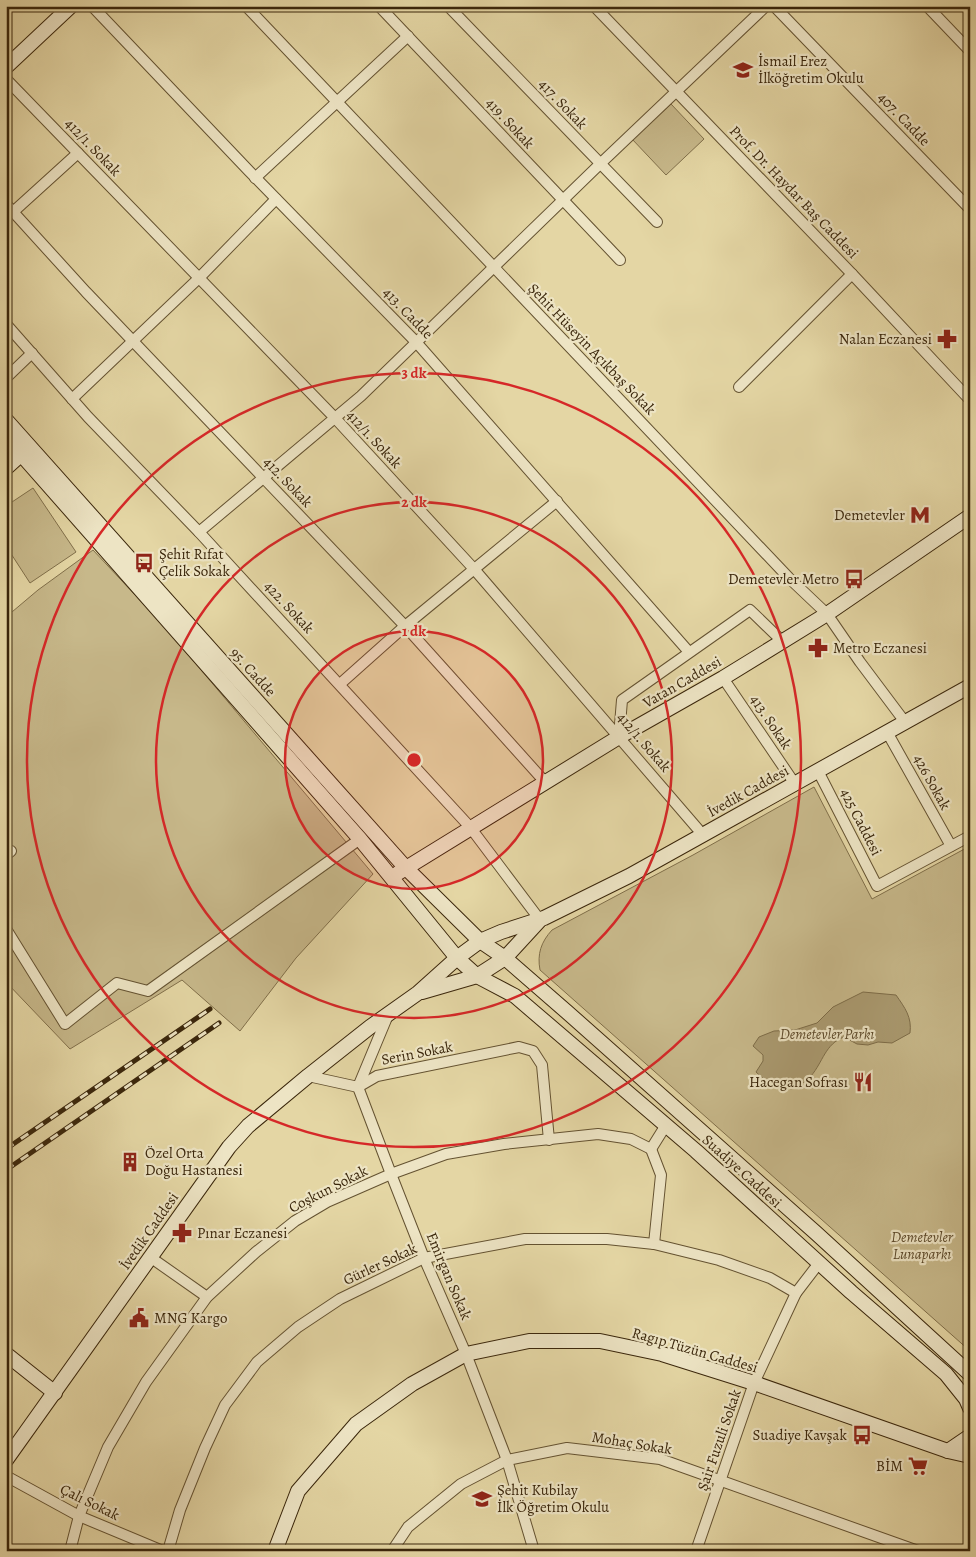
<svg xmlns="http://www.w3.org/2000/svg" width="976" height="1557" font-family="Alegreya,serif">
	<rect width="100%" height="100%" fill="#e4d6a4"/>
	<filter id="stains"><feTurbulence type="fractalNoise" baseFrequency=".004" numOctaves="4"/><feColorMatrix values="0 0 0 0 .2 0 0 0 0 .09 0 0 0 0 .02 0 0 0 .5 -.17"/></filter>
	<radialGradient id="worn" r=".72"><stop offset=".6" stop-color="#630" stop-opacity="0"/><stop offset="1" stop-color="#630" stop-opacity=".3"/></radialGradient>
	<!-- green -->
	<g fill="#c7b88a" stroke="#806f4a">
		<path d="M671 104 704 139 666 175 632 139Z"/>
		<path d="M33 488 76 552 30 583 6 546V506Z"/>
		<path d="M93 550 164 626 373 874 296 958 240 1031 182 980 70 1049 6 982V617L38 590Z"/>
		<path d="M814 787 872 899 970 846V1351L540 970C537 954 541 942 552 930L693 855Z"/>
	</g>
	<!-- water -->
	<path fill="#aa9a70" stroke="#7d6c48" d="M863 992 896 995C905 1008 912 1017 910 1033L892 1043 878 1042 868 1045 857 1044 844 1037C825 1044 823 1062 811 1076 807 1082 798 1085 792 1089 777 1086 767 1083 756 1072L763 1061V1055L753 1046 759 1037 774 1031 795 1030 817 1023 833 1007Z"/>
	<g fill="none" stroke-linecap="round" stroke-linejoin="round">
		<defs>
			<g id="street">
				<path d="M92 6 249 171 416 342 689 652"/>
				<path d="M246 6 789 578 827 614 860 662 905 722"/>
				<path d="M379 6 620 260"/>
				<path d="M448 6 657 222"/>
				<path d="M594 6 852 274 970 400"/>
				<path d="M774 6 970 209"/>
				<path d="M927 6 970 51"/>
				<path d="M6 79 335 418 474 569 703 835"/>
				<path d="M255 178 408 36"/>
				<path d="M6 204 86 292 405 626 545 782"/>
				<path d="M13 212 78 153"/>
				<path d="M6 324 88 417 199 532 470 827 540 920"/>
				<path d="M6 378 32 353"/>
				<path d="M739 387 852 274"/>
				<path d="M72 399 199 278 276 199"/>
				<path d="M199 532 361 396 600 164 766 6"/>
				<path d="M723 678 795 784"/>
				<path d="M340 684 405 626 557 501"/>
				<path d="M887 732 951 846"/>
				<path d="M619 737 622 700 750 610 782 641"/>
				<path d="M818 771 877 886 970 836"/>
				<path d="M6 855 11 851"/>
				<path d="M6 929 65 1024 117 983 148 991 360 839"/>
				<path d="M388 1015 358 1087 391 1174 424 1258 466 1354 507 1460 534 1551"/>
				<path d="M308 1076 358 1087 377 1076 519 1047 533 1051 542 1065 549 1140"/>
				<path d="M651 1149 661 1175 654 1244"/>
				<path d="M651 1149 666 1125"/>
				<path d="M150 1257 207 1297"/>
				<path d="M6 1476 79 1516 163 1551"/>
				<path d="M70 1551 79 1516 108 1447 146 1382 207 1297 256 1252 295 1221 327 1202 391 1174 446 1154 504 1144 598 1134 631 1139 651 1149"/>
				<path d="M168 1551 180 1510 205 1448 225 1405 257 1362 298 1327 340 1299 424 1258 525 1239H607L654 1244 719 1260 770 1278 796 1293"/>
				<path d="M392 1551 408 1527 461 1484 507 1460 567 1448 660 1459 918 1551"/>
				<path d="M696 1551 754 1383 796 1293 819 1263"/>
			</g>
			<g id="secondary">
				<path d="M6 67 71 6"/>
				<path d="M6 420 405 867 480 941 505 958 567 1012 816 1233 970 1374"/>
				<path d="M6 437 360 839 457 958 477 976 515 996 696 1151 851 1292 946 1374 966 1399 970 1408"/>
				<path d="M6 468 27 449"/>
				<path d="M398 873 619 737 723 678 827 614 970 516"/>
				<path d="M422 992 477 976 505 958 539 921"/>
				<path d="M6 1354 55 1393"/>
				<path d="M948 1451 970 1436"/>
				<path d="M6 1460 229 1147 248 1126 308 1076 370 1027 418 993 457 958 480 941 501 932 544 918 629 876 970 686"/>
				<path d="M275 1551 298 1491 356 1424 412 1384 466 1354 529 1341H600L662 1354 754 1383 948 1451 970 1456"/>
			</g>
		</defs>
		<!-- street casing -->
		<use href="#street" stroke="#645231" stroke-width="12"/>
		<!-- secondary casing -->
		<use href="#secondary" stroke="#3a260b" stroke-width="16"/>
		<!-- street -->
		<use href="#street" stroke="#ede4c4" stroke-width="10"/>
		<!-- secondary -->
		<use href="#secondary" stroke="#ede4c4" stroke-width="14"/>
		<defs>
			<g id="rail">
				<path d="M6 1149 210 1009"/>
				<path d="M6 1170 219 1023"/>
			</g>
		</defs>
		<!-- rail casing -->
		<use href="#rail" stroke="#3a260b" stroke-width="5"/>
		<!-- rail -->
		<use href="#rail" stroke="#ede4c4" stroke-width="3" stroke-dasharray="9" stroke-linecap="butt"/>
	</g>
	<!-- distance rings -->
	<circle cx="414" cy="760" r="129" fill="#d62828" fill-opacity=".12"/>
	<g fill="none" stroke="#d62828" stroke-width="2.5">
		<circle cx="414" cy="760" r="129"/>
		<circle cx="414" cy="760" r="258"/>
		<circle cx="414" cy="760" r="387"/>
	</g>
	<!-- icons -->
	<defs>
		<symbol id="school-bare" viewBox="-9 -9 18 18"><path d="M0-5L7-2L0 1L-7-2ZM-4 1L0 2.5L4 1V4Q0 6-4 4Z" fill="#8f2418" stroke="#ede4c4" stroke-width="2.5" paint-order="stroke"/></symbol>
		<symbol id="pharmacy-bare" viewBox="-9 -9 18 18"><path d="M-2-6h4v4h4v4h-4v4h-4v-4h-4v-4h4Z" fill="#8f2418" stroke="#ede4c4" stroke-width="2.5" paint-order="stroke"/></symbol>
		<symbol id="metro-bare" viewBox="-9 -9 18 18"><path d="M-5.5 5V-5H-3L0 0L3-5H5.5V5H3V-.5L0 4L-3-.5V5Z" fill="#8f2418" stroke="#ede4c4" stroke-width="2.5" paint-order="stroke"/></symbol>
		<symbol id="bus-bare" viewBox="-9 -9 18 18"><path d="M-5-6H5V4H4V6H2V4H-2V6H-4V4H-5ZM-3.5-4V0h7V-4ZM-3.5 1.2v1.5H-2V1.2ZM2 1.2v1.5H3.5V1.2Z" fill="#8f2418" stroke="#ede4c4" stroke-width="2.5" paint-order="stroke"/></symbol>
		<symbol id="restaurant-bare" viewBox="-9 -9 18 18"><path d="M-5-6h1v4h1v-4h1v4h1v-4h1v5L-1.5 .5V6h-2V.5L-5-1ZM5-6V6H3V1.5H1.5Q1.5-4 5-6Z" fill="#8f2418" stroke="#ede4c4" stroke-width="2.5" paint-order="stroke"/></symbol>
		<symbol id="building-bare" viewBox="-9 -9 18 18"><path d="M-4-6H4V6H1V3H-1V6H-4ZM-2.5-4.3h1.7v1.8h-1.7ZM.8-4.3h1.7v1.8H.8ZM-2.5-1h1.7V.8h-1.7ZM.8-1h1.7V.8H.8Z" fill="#8f2418" stroke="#ede4c4" stroke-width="2.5" paint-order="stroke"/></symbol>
		<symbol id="civic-bare" viewBox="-9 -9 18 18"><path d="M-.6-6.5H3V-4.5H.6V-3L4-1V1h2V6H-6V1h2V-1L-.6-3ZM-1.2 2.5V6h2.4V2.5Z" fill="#8f2418" stroke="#ede4c4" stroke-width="2.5" paint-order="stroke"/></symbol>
		<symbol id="supermarket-bare" viewBox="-9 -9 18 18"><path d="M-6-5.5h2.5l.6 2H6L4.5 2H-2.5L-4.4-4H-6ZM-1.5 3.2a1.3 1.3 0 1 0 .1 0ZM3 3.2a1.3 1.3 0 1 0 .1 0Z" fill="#8f2418" stroke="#ede4c4" stroke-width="2.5" paint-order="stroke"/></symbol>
	</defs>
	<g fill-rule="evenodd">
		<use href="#school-bare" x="729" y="56" width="28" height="28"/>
		<use href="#pharmacy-bare" x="933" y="325" width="28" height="28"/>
		<use href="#metro-bare" x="906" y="501" width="28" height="28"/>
		<use href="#bus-bare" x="130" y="549" width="28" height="28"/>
		<use href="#bus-bare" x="840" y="565" width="28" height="28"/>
		<use href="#pharmacy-bare" x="804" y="634" width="28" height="28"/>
		<use href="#restaurant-bare" x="849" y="1068" width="28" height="28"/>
		<use href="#building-bare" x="116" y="1148" width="28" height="28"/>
		<use href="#pharmacy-bare" x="168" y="1219" width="28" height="28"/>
		<use href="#civic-bare" x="125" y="1304" width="28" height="28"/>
		<use href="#bus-bare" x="848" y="1421" width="28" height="28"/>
		<use href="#supermarket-bare" x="904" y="1452" width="28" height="28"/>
		<use href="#school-bare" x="468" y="1485" width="28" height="28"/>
	</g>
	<g text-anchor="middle" stroke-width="4.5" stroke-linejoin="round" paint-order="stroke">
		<!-- poi labels -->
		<g font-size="15" fill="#3a260b" stroke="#ede4c4" text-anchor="start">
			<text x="758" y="66">İsmail Erez<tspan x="758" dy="17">İlköğretim Okulu</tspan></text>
			<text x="932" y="344" text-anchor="end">Nalan Eczanesi</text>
			<text x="905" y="520" text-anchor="end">Demetevler</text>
			<text x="159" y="559">Şehit Rıfat<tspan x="159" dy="17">Çelik Sokak</tspan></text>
			<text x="839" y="584" text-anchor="end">Demetevler Metro</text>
			<text x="833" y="653">Metro Eczanesi</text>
			<text x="848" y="1087" text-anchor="end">Hacegan Sofrası</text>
			<text x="145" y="1158">Özel Orta<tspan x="145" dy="17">Doğu Hastanesi</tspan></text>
			<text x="197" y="1238">Pınar Eczanesi</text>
			<text x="154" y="1323">MNG Kargo</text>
			<text x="847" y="1440" text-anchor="end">Suadiye Kavşak</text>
			<text x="903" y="1471" text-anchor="end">BİM</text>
			<text x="497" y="1495">Şehit Kubilay<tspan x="497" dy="17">İlk Öğretim Okulu</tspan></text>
		</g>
		<!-- street labels -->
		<g font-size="15" fill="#3a260b" stroke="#ede4c4">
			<text transform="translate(563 104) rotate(46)" y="5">417. Sokak</text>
			<text transform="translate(904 119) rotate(46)" y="5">407. Cadde</text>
			<text transform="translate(510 123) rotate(47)" y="5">419. Sokak</text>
			<text transform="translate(93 147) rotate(46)" y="5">412/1. Sokak</text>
			<text transform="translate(794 192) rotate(46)" y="5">Prof. Dr. Haydar Baş Caddesi</text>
			<text transform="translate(408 313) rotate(46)" y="5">413. Cadde</text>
			<text transform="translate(592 349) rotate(46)" y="5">Şehit Hüseyin Açıkbaş Sokak</text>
			<text transform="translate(374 439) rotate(47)" y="5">412/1. Sokak</text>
			<text transform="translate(288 482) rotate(46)" y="5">412. Sokak</text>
			<text transform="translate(289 607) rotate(47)" y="5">422. Sokak</text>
			<text transform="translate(253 672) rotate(48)" y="5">95. Cadde</text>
			<text transform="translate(682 682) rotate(-30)" y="5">Vatan Caddesi</text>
			<text transform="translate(771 722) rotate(56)" y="5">413. Sokak</text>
			<text transform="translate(644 742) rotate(49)" y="5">412/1. Sokak</text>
			<text transform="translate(932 782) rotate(61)" y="5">426 Sokak</text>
			<text transform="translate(748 791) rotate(-29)" y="5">İvedik Caddesi</text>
			<text transform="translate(861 822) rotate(63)" y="5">425 Caddesi</text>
			<text transform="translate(417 1053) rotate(-11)" y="5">Serin Sokak</text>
			<text transform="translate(742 1171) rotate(42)" y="5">Suadiye Caddesi</text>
			<text transform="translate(328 1189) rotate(-27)" y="5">Coşkun Sokak</text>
			<text transform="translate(149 1231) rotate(-55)" y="5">İvedik Caddesi</text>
			<text transform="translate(380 1264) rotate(-25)" y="5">Gürler Sokak</text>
			<text transform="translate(449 1276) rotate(67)" y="5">Emirgan Sokak</text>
			<text transform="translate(695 1350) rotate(16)" y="5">Ragıp Tüzün Caddesi</text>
			<text transform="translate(719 1440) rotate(-71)" y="5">Şair Fuzuli Sokak</text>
			<text transform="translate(632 1443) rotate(9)" y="5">Mohaç Sokak</text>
			<text transform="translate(90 1502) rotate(26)" y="5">Çalı Sokak</text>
		</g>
		<!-- park labels -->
		<g font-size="15" font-style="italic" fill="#5d4a2b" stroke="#ede4c4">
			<text x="827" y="1039">Demetevler Parkı</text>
			<text x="922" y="1242">Demetevler<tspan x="922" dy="17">Lunaparkı</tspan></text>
		</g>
	</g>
	<circle cx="414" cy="760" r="8" fill="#d62828" stroke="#ede4c4" stroke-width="2.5"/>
	<g font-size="15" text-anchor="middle" font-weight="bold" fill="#d62828" stroke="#ede4c4" stroke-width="4.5" stroke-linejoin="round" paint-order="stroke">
		<text x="414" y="378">3 dk</text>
		<text x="414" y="507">2 dk</text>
		<text x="414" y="636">1 dk</text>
	</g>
	<!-- margin -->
	<rect width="976" height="1557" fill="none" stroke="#e4d6a4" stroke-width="25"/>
	<rect x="8" y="8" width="961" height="1542" fill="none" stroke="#3a260b" stroke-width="2.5"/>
	<rect x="12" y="12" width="951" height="1532" fill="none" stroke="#3a260b"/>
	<rect width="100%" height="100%" filter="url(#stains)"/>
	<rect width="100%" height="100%" fill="url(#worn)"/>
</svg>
